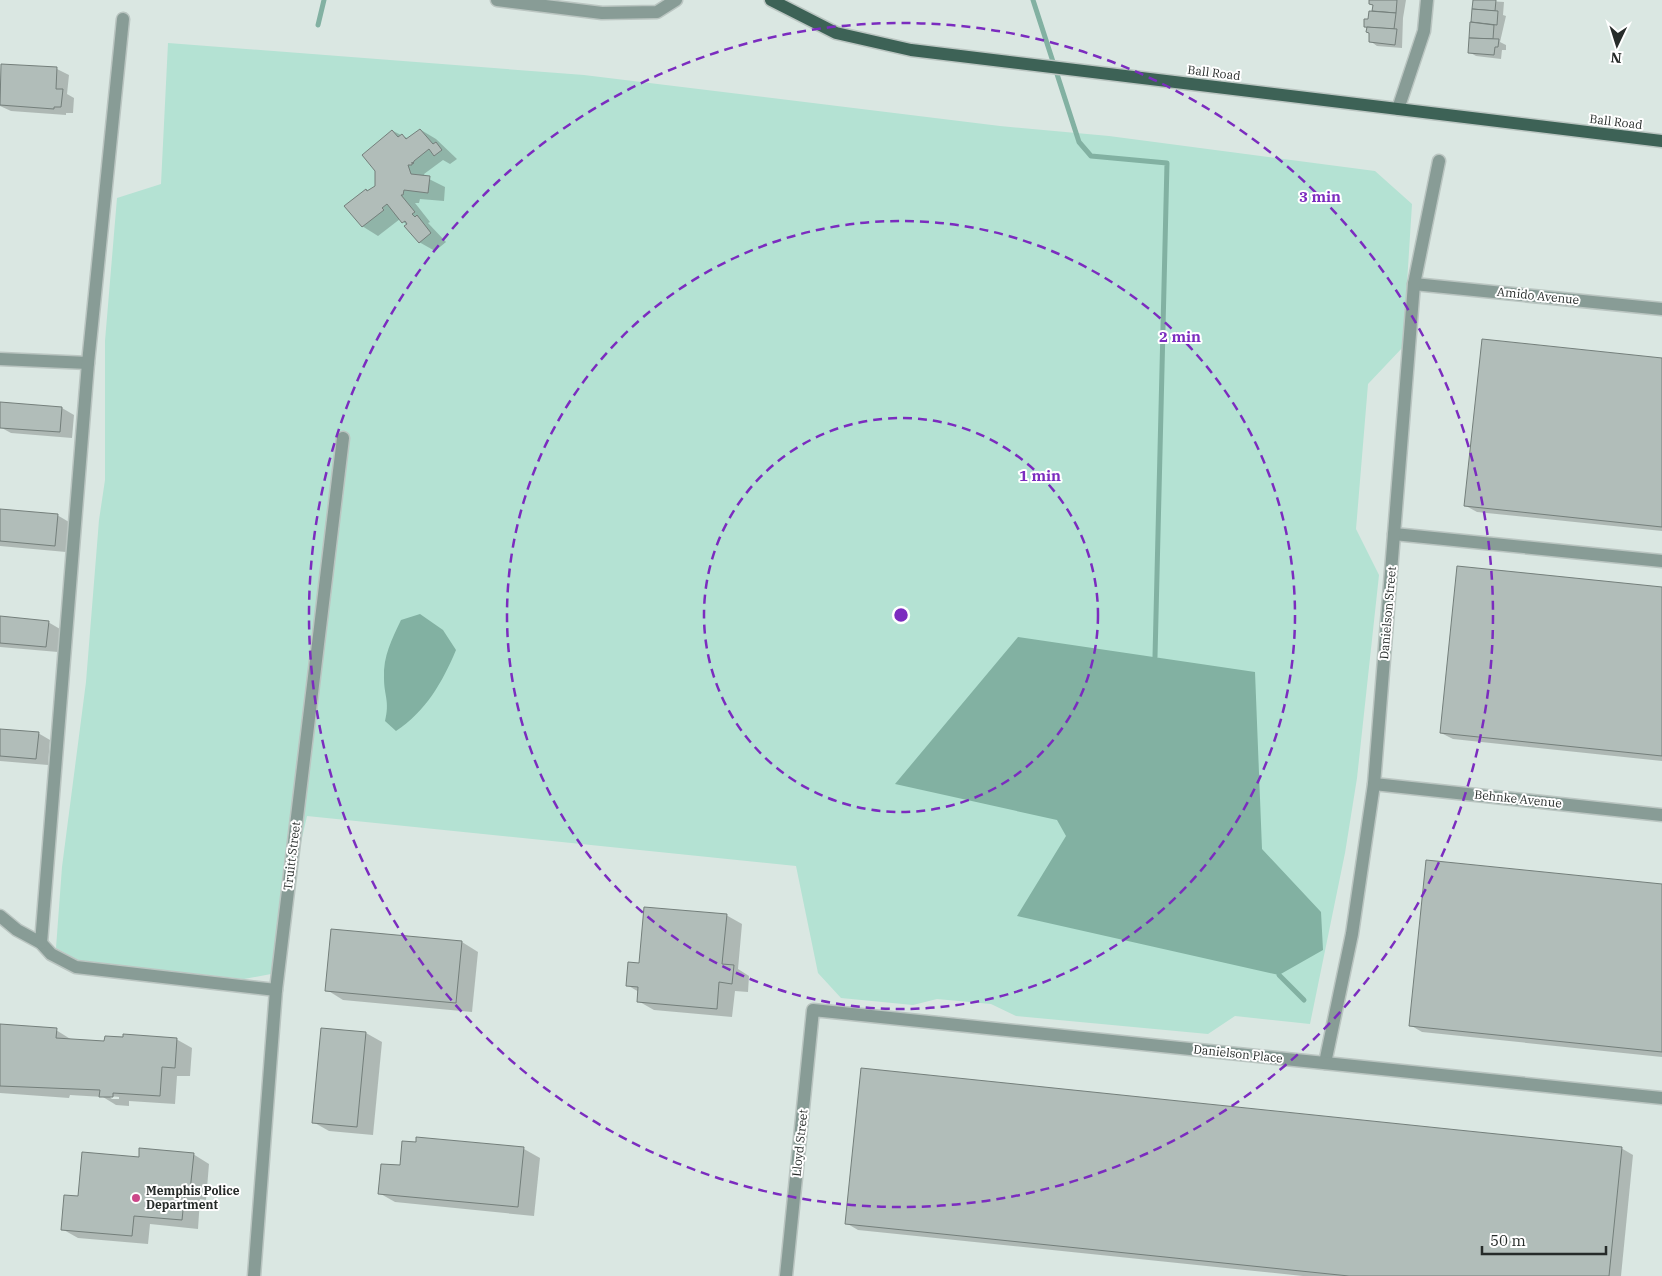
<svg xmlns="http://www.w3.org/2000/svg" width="1662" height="1276" font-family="'IBM Plex Serif',serif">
	<rect width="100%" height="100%" fill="#dae7e2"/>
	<!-- green -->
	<path fill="#b4e2d3" d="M168 43 584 75 1000 126 1109 136 1375 171 1412 204 1403 347 1368 384 1356 529 1379 575 1357 778 1345 853 1310 1024 1235 1016 1208 1034 1016 1016 991 1004 937 999 913 1005 841 998 818 973 796 866 307 816 271 974 244 979 80 961 56 948 62 867 86 682 99 520 105 480V341L117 198 161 184Z"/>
	<!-- water -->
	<g fill="#82b1a2">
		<path d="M420 614 443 630 456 650C442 683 426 711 396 731L385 721C390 701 384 696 384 678 383 656 392 639 401 620Z"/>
		<path d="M1018 637 1255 672 1262 849 1321 912 1323 950 1279 975 1017 916 1066 836 1057 820 895 784Z"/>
	</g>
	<!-- shadow -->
	<g fill="#0003" fill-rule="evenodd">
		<path d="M1371 0H1406L1403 18 1402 48 1377 46 1370 41 1371 33 1365 26 1373 12 1374 5Z"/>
		<path d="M1474 0 1504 2 1503 15 1506 16 1500 42 1506 45V50H1502L1501 59 1476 56 1469 52Z"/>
		<path d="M57 69 69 75 67 94 74 98 73 113H66V115L11 111 0 106V86Z"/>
		<path d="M421 130 436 139 457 159 450 164 443 160 424 174 425 177 445 187 444 201 420 199 419 203H415L430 222 428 223 446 242 435 251 419 242 407 225 400 219 378 236 362 226 366 190 368 191 376 186 393 131 409 139Z"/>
		<path d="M1662 359V531L1477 512 1466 506Z"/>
		<path d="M1 403 62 408 74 415 72 438 11 433 0 427Z"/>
		<path d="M0 510 57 515 69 522 66 552 0 546Z"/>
		<path d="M1662 589V761L1453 739 1441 733Z"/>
		<path d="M0 618 48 622 60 629 58 652 0 647Z"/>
		<path d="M0 730 38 733 50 740 48 765 0 761Z"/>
		<path d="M1662 885V1057L1422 1032 1410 1025Z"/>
		<path d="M726 915 742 924 738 969 749 976 748 992 735 991 732 1017 654 1010 638 1001 639 992 627 985 640 964Z"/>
		<path d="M462 942 478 952 472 1012 343 1000 327 990Z"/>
		<path d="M0 1026 56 1030 72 1040 105 1043 176 1039 192 1048 190 1076H177L175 1104 129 1101V1106L116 1105 103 1097 70 1095 69 1098 0 1093ZM109 1096 119 1097V1099H112Z"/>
		<path d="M366 1033 382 1042 373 1135 329 1131 313 1122Z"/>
		<path d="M1621 1148 1633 1155 1621 1276H1303L858 1230 846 1223Z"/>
		<path d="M524 1149 540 1158 534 1216 395 1202 379 1193 401 1167Z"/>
		<path d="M193 1154 209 1164 206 1200 200 1199 198 1229 150 1224 148 1244 78 1238 62 1229 79 1198 140 1158Z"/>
	</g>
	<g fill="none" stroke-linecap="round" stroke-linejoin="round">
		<!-- stream -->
		<g stroke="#82b1a2" stroke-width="5">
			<path d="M1033 0 1079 142 1091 156 1167 163 1155 657"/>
			<path d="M318 25 324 0"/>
			<path d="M1279 975 1304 1000"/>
		</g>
	</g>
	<!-- building -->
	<g fill="#b1bdb9" stroke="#747f7b">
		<path d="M1369 0H1397L1396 13 1372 11 1373 5 1369 4Z"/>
		<path d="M1473 0H1496L1495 11 1472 9Z"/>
		<path d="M1472 9 1498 11 1497 25 1471 22Z"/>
		<path d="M1369 11 1396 13 1394 29 1364 27V19H1368Z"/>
		<path d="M1470 22 1494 25 1493 39 1469 38Z"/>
		<path d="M1367 27 1397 29 1395 45 1369 42V33L1366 32Z"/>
		<path d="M1469 38 1499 39 1498 47H1495L1494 55 1468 53Z"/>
		<path d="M1 64 57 67 56 89H63L61 107H54V109L0 105Z"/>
		<path d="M420 129 433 144 436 142 442 150 434 156 429 149 414 161 413 164 412 162V165H408L411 174 430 176 428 193 404 190 403 195H401L415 212 412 214 415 217 417 215 431 233 419 243 404 226 407 224 405 221 402 223 387 204 382 208 384 210 362 227 344 206 366 189 367 191 375 186V171L362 155 392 130 398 137 402 134 406 139Z"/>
		<path d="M1482 339 1662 358V527L1464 506Z"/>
		<path d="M0 402 62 407 60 432 0 428Z"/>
		<path d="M0 509 58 514 55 546 0 541Z"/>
		<path d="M1457 566 1662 587V756L1440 733Z"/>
		<path d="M0 616 49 621 46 647 0 643Z"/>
		<path d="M0 729 39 732 36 759 0 756Z"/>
		<path d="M1426 860 1662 884V1052L1409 1026Z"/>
		<path d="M644 907 727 914 722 964 734 965 732 984 719 982 717 1009 637 1002 638 987 626 986 628 962 639 963Z"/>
		<path d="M331 929 462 941 456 1003 325 991Z"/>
		<path d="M0 1024 57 1028 56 1038 104 1041 105 1036 123 1037V1034L177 1038 175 1068 162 1067 160 1096 113 1093V1097H99L100 1090 0 1086Z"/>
		<path d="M321 1028 366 1032 357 1127 312 1123Z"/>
		<path d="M861 1068 1622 1147 1609 1276H1349L845 1224Z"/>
		<path d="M416 1137 524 1147 518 1207 378 1194 381 1164 400 1165 402 1141 416 1142Z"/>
		<path d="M139 1148 194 1153 190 1191H185L182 1220 134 1216 132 1236 61 1230 64 1195 78 1196 82 1152 139 1157Z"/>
	</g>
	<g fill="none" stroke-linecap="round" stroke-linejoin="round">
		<defs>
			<g id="minor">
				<path d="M497 0 602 13 657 12 676 0"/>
				<path d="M1398 109 1424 31 1427 0"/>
				<path d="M1414 284 1662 309"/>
				<path d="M0 359 88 363"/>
				<path d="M1394 534 1662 561"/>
				<path d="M1374 784 1662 815"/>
				<path d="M0 916 17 930 41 943 51 954 76 967 276 990"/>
				<path d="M41 943 88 363 123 19"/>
				<path d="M1325 1063 1352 934 1374 784 1414 284 1439 161"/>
				<path d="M254 1276 276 990 343 438"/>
				<path d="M786 1276 813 1010 1662 1098"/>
			</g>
			<path id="major" d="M771 0 836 33 911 50 1662 141"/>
		</defs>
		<!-- minor casing -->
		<use href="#minor" stroke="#bac5c1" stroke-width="15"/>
		<!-- major casing -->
		<use href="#major" stroke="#bac5c1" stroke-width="15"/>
		<!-- minor -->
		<use href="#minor" stroke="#889c96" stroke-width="12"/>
		<!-- major -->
		<use href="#major" stroke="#3d6256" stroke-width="12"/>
	</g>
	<!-- distance rings -->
	<g fill="none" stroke="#7b2cbf" stroke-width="2.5" stroke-dasharray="9 6">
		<circle cx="901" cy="615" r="197"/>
		<circle cx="901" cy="615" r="394"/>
		<circle cx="901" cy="615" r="592"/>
	</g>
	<!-- markers -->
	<circle fill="#cc4789" stroke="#fff" stroke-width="2" cx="136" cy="1198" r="5"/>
	<g text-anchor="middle" stroke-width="4" stroke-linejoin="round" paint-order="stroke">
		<!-- street labels -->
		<g font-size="12" fill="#262b29" stroke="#fff">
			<text transform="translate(1214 73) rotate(7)" y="4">Ball Road</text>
			<text transform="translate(1616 122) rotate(7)" y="4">Ball Road</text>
			<text transform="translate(1538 296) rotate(6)" y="4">Amido Avenue</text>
			<text transform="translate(1388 613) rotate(-85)" y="4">Danielson Street</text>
			<text transform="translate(1518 799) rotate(6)" y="4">Behnke Avenue</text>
			<text transform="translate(292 856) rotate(-83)" y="4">Truitt Street</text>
			<text transform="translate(1238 1054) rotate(6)" y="4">Danielson Place</text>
			<text transform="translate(800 1143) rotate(-84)" y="4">Lloyd Street</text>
		</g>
		<!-- poi labels -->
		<g font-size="12" font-weight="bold" fill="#262b29" stroke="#fff" text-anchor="start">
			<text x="146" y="1195">Memphis Police<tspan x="146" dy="14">Department</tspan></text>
		</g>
	</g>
	<circle cx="901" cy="615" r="8" fill="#7b2cbf" stroke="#fff" stroke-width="2.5"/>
	<g font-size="15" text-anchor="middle" font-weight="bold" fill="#7b2cbf" stroke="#fff" stroke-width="4" stroke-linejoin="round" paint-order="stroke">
		<text x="1320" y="202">3 min</text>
		<text x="1180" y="342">2 min</text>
		<text x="1040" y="481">1 min</text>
	</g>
	<!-- north arrow -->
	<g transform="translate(1617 45) rotate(184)" stroke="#ffffff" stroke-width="4" paint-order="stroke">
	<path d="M0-4L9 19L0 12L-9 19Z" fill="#262b29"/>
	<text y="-8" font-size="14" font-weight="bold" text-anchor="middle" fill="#262b29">N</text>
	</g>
	<!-- scale -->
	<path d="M1482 1246v8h124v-8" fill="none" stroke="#262b29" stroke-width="2.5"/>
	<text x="1490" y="1246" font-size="15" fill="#262b29" stroke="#ffffff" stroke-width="4" paint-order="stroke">50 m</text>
</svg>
